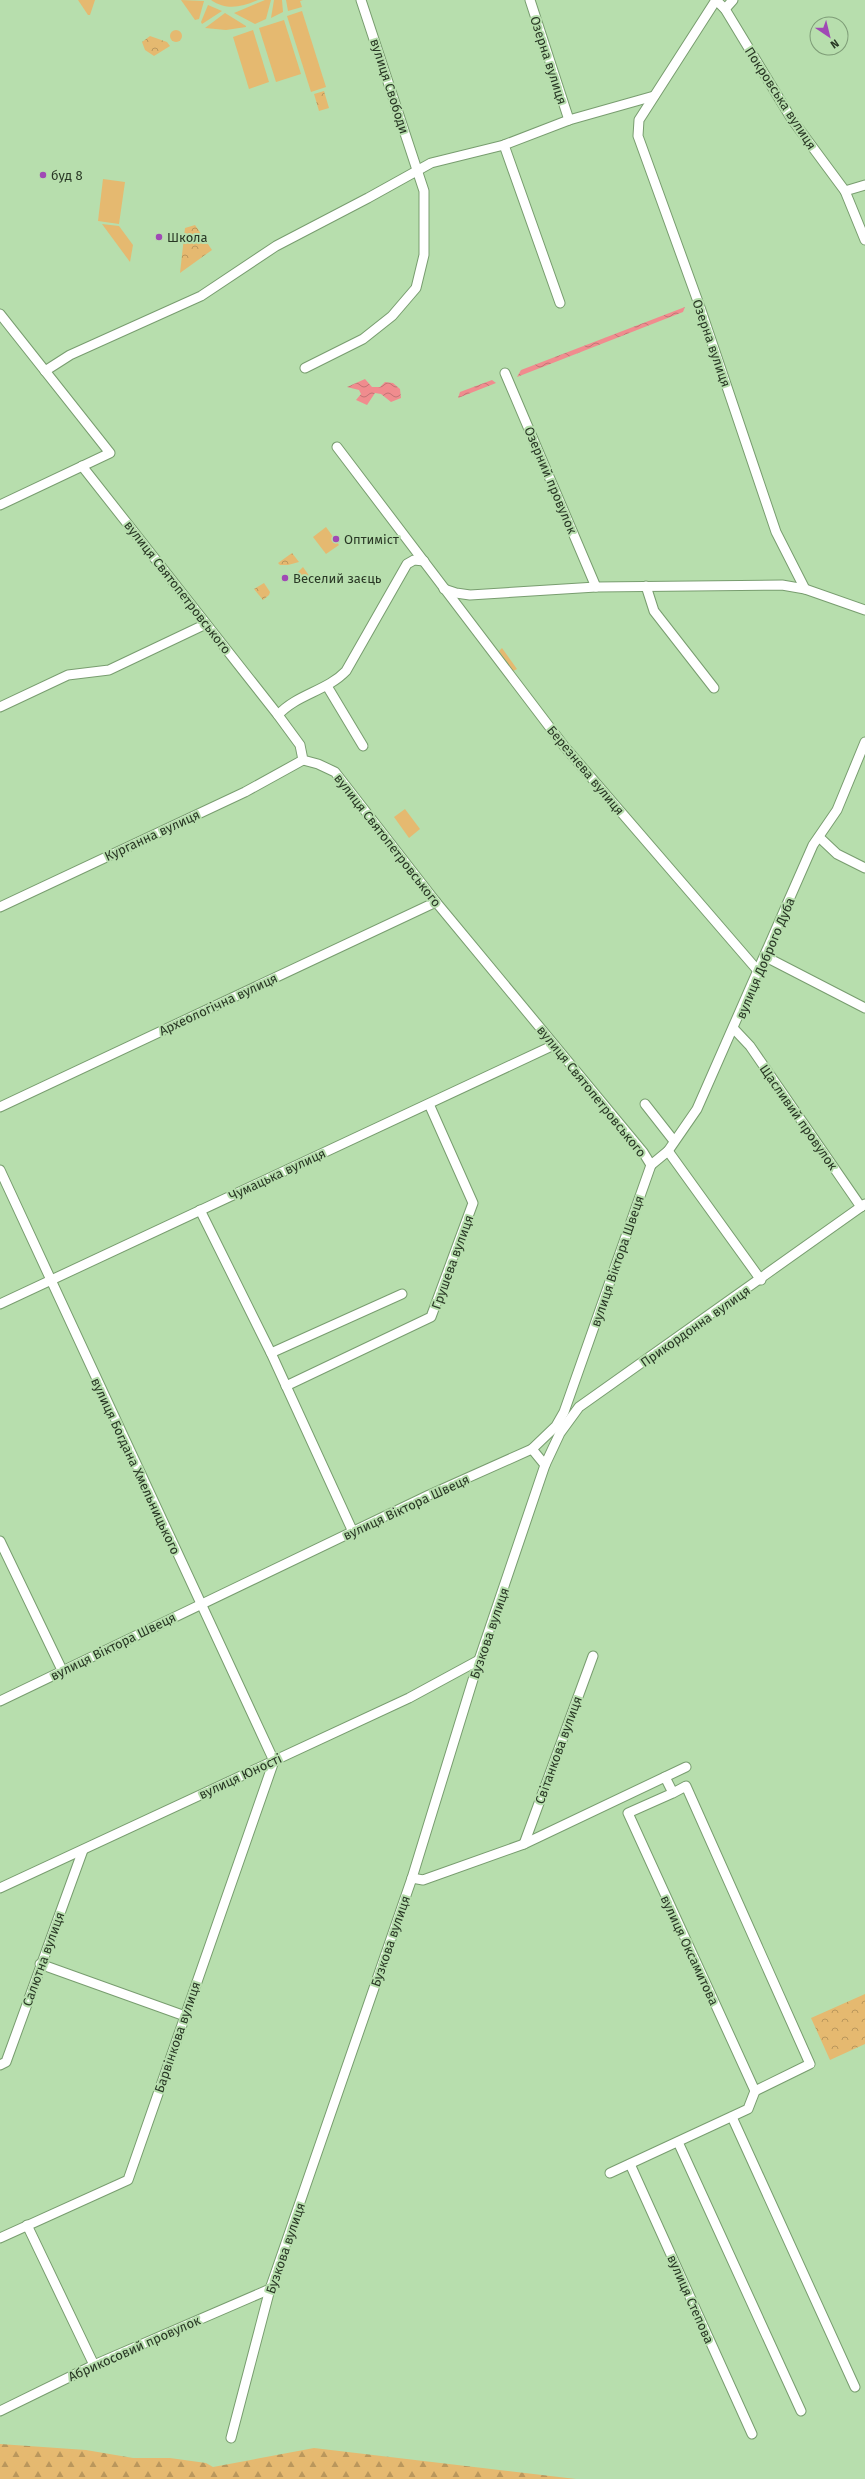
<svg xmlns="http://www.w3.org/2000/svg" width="865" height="2479" font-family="'Fira Sans',sans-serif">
	<defs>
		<pattern id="forest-firs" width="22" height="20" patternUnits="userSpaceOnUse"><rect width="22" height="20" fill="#e5b970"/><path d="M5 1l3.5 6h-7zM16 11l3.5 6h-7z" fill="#ba975c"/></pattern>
		<pattern id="park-crowns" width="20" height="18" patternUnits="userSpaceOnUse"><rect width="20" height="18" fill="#e5b970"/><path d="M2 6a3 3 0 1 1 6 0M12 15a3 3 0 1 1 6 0" fill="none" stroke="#ba975c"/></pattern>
		<pattern id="water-waves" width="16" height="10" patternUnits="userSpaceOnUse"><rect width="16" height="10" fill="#f08c8e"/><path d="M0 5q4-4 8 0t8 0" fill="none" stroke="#c27374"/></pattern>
	</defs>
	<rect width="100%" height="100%" fill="#b7dead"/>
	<!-- grass -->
	<g fill="#e5b970">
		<path d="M78 0H95L90 15H88Z"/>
		<path d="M181 0 204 1 199 19 195 20Z"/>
		<path d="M211 0H258C242 7 227 11 211 0Z"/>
		<path d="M265 0H271L266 19 255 24 234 13Z"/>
		<path d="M274 0H282L283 12 271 18Z"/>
		<path d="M286 0H303L300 1 302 7 288 11Z"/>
		<path d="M208 5 222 11 202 24 201 22Z"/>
		<path d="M302 11 326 87 311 92 287 16Z"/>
		<path d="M225 13 246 26V27L226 30 205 28Z"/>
		<path d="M284 20 301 74 276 82 259 28Z"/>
		<path d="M253 30 269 82 249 89 233 37Z"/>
		<circle cx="176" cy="36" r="6"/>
		<path d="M103 179 125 182 119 224 98 221Z"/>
		<path d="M102 224 119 226 133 245 130 262Z"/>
		<path d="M326 527 339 545 326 554 313 537Z"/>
		<path d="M502 648 517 669 513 671 499 651Z"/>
		<path d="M405 809 420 829 409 838 394 817Z"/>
	</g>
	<!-- forest -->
	<path fill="url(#forest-firs)" d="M0 2444 86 2450 133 2458H170L206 2463 213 2467 314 2448 576 2479H0Z"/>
	<!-- park -->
	<g fill="url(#park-crowns)">
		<path d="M150 36 167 42 170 46 154 56 145 50 142 42Z"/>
		<path d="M324 91 329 108 319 111 314 94Z"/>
		<path d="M195 225 212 250 180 273 185 228Z"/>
		<path d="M292 553 299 562 288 565H280L278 563Z"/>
		<path d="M303 567 310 577 297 581 292 578Z"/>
		<path d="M264 583 270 592 269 595 263 600 254 589Z"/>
		<path d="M865 1994V2044L830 2060 811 2018Z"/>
	</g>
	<!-- water -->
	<g fill="url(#water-waves)">
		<path d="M685 307 683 312 517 377 521 370Z"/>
		<path d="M365 379 372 387H380L385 382 393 383 400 389 401 398 391 402 381 394 375 393 367 405 356 400 361 394 359 390 347 387Z"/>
		<path d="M492 380 496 383 458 398 460 392Z"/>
	</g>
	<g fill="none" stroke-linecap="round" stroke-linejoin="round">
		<defs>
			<g id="street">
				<path d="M530 0 569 120"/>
				<path d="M716 0 639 120 638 136 701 310 776 532 805 589"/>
				<path d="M716 0 725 9 791 118 845 191 865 240"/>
				<path d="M725 9 733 0"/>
				<path d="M504 145 560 303"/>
				<path d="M845 191 865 185"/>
				<path d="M0 314 110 453 0 505"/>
				<path d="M305 368 363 339 392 316 416 288 424 255V191L361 0"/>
				<path d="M45 371 70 355 201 296 276 246 368 198 431 163 504 145 569 120 654 96"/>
				<path d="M505 373 596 587"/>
				<path d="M337 447 564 746 759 972"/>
				<path d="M82 466 278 715 300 745 303 760 318 764 335 772 436 902 643 1152 651 1165"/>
				<path d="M646 586 654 611 714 688"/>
				<path d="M444 589 456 593 470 595 596 587 782 585 805 589 865 610"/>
				<path d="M327 686 363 746"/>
				<path d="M0 707 68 675 109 670 206 624"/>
				<path d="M278 715C297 694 327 691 346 671L407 564 414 560 424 561"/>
				<path d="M819 837 837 854 865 868"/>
				<path d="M0 907 245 792 303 760"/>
				<path d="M766 957 865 1008"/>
				<path d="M734 1029 750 1046 861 1207"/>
				<path d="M645 1104 674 1141"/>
				<path d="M0 1107 436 902"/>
				<path d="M668 1151 761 1280"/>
				<path d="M651 1165 668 1151 697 1109 813 845 837 810 865 742"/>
				<path d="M0 1170 274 1761 128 2180 0 2238"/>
				<path d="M200 1210 271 1353 353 1532"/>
				<path d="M0 1304 554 1045"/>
				<path d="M271 1353 402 1294"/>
				<path d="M286 1386 431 1317 473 1203 429 1104"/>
				<path d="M545 1465 560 1433 579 1407 865 1204"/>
				<path d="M0 1541 62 1670"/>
				<path d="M0 1701 429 1495 532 1449 556 1426 564 1412 651 1165"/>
				<path d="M665 1777 673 1793 628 1813 755 2091 810 2064 686 1786 673 1793"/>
				<path d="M524 1844 593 1656"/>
				<path d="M412 1878 423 1880 524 1844 686 1767"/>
				<path d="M0 1888 409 1698 479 1660"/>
				<path d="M40 1964 185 2016"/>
				<path d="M0 2065 6 2062 83 1850"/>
				<path d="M732 2117 855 2387"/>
				<path d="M678 2142 801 2411"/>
				<path d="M630 2164 752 2434"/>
				<path d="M610 2173 748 2109 755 2091"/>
				<path d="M27 2225 94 2365"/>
				<path d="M0 2411 94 2365 270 2289"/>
				<path d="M231 2438 270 2289 412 1878 479 1660 545 1465 532 1449"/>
			</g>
		</defs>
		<!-- street casing -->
		<use href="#street" stroke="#789d6f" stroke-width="11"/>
		<!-- street -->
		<use href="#street" stroke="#fff" stroke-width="9"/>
	</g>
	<!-- markers -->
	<g fill="#a049b5" stroke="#b7dead" stroke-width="1.5">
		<circle cx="43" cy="175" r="4"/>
		<circle cx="159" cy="237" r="4"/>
		<circle cx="336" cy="539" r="4"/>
		<circle cx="285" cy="578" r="4"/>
	</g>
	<g text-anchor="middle" stroke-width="4" stroke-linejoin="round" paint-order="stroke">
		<!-- street labels -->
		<g font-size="13" fill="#293825" stroke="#b7dead">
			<text transform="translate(549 60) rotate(72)" y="5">Озерна вулиця</text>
			<text transform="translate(390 86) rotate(72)" y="5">вулиця Свободи</text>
			<text transform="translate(781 98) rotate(57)" y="5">Покровська вулиця</text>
			<text transform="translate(712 343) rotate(71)" y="5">Озерна вулиця</text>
			<text transform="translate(551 480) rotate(67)" y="5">Озерний провулок</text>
			<text transform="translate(178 587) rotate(52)" y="5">вулиця Святопетровського</text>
			<text transform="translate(586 770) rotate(50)" y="5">Березнева вулиця</text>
			<text transform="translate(152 835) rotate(-25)" y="5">Курганна вулиця</text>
			<text transform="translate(388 840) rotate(52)" y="5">вулиця Святопетровського</text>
			<text transform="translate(765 958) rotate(-67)" y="5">вулиця Доброго Дуба</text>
			<text transform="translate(218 1004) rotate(-25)" y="5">Археологічна вулиця</text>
			<text transform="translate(592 1091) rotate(51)" y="5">вулиця Святопетровського</text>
			<text transform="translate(799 1117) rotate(55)" y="5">Щасливий провулок</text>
			<text transform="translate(277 1174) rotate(-25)" y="5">Чумацька вулиця</text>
			<text transform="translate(617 1261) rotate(-71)" y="5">вулиця Віктора Швеця</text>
			<text transform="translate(452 1262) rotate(-70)" y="5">Грушева вулиця</text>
			<text transform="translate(695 1326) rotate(-35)" y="5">Прикордонна вулиця</text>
			<text transform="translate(136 1466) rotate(65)" y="5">вулиця Богдана Хмельницького</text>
			<text transform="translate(406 1507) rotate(-25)" y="5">вулиця Віктора Швеця</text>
			<text transform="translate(489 1633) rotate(-71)" y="5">Бузкова вулиця</text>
			<text transform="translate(113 1646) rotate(-26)" y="5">вулиця Віктора Швеця</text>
			<text transform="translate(558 1750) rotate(-70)" y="5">Світанкова вулиця</text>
			<text transform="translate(240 1776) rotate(-25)" y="5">вулиця Юності</text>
			<text transform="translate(390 1941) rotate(-71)" y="5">Бузкова вулиця</text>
			<text transform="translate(690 1950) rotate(65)" y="5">вулиця Оксамитова</text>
			<text transform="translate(43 1959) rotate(-70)" y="5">Салютна вулиця</text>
			<text transform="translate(177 2037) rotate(-71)" y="5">Барвінкова вулиця</text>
			<text transform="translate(285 2248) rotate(-71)" y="5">Бузкова вулиця</text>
			<text transform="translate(691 2299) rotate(66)" y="5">вулиця Степова</text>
			<text transform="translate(134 2348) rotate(-24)" y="5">Абрикосовий провулок</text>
		</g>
		<!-- poi labels -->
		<g font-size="13" fill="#293825" stroke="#b7dead" text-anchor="start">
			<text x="51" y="180">буд 8</text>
			<text x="167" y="242">Школа</text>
			<text x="344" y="544">Оптиміст</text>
			<text x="293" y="583">Веселий заєць</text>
		</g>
	</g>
	<!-- north arrow -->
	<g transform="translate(829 36) rotate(145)"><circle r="19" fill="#b7dead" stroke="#7e9c77"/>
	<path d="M0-3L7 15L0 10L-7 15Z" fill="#a049b5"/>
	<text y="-6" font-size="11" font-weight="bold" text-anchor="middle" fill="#293825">N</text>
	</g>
</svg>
